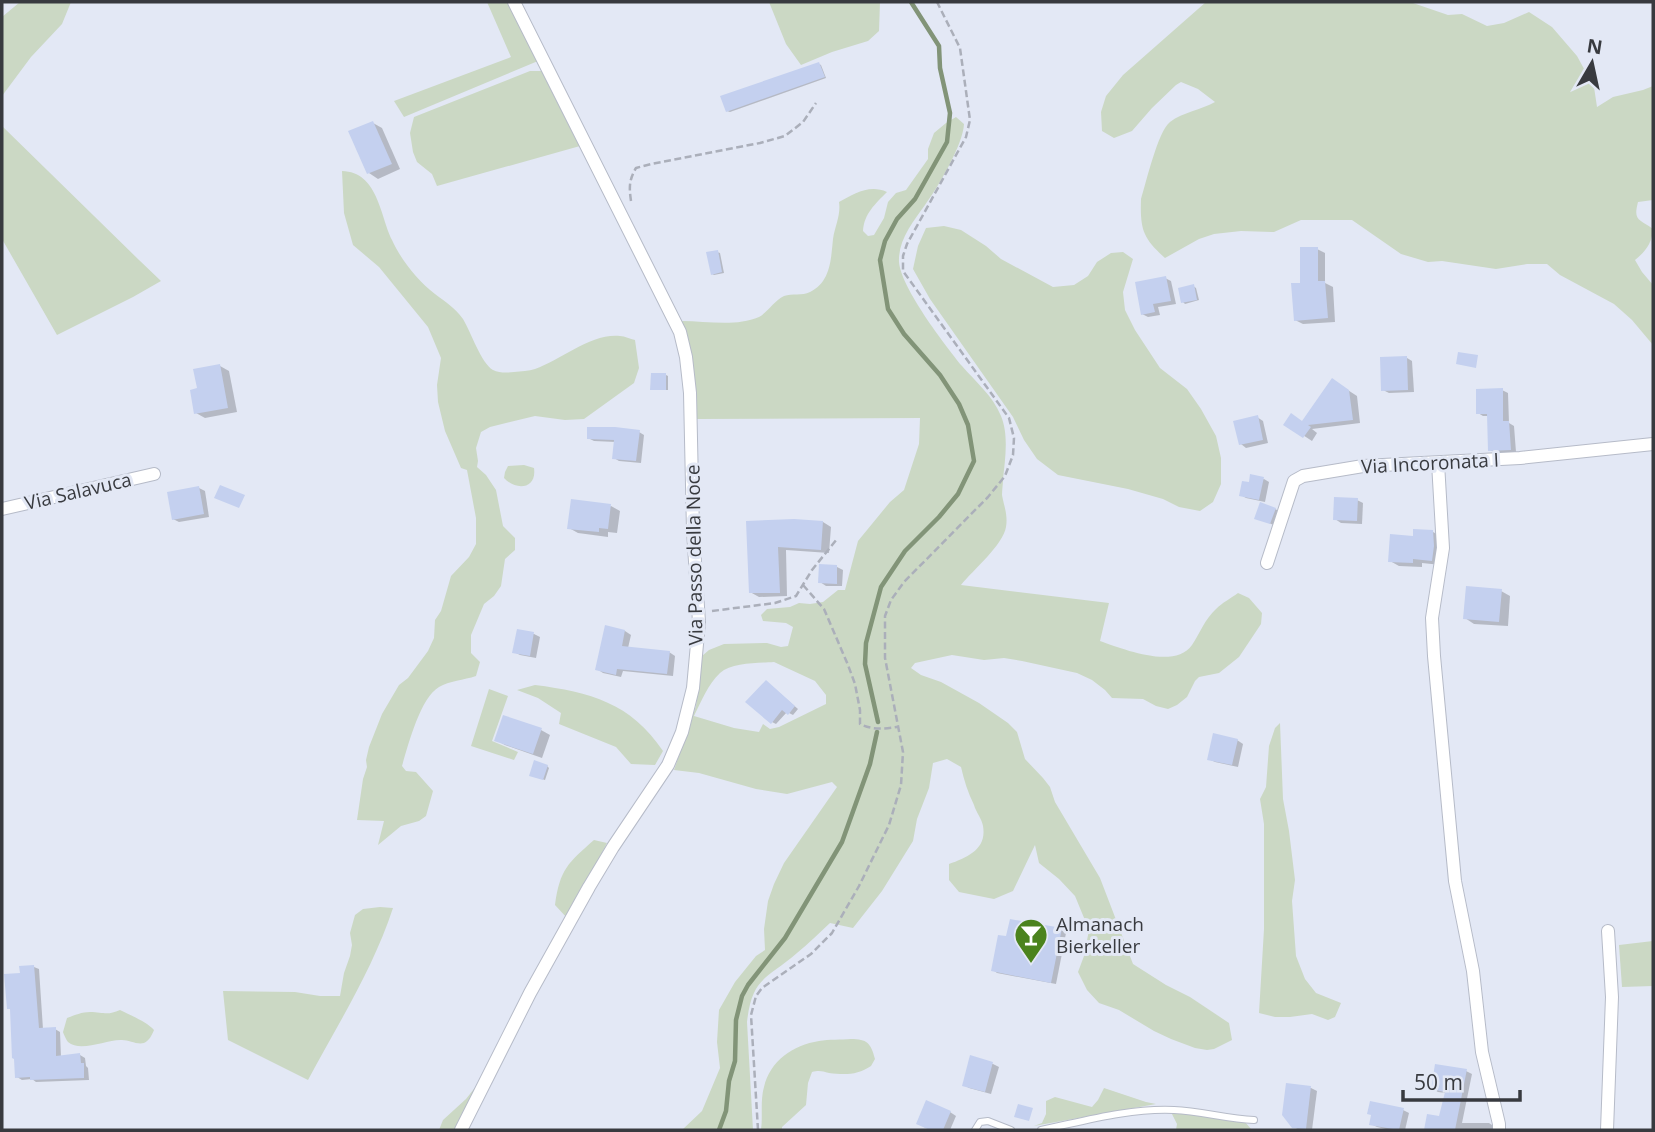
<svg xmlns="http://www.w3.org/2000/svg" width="1655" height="1132" font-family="'Open Sans',sans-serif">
	<rect width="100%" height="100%" fill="#e3e8f5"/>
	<!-- green -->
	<g fill="#cbd8c4" fill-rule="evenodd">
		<path d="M20 2H71L62 24 31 57 2 96V17Z"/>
		<path d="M487 2H510L538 61 404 117 394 101 511 57Z"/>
		<path d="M769 2H880L879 31 868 41 832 52 801 65 786 44Z"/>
		<path d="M1206 2H1410L1448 15 1462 14 1487 26 1504 23 1529 12 1552 27 1577 56 1594 87 1597 107 1613 97 1643 90 1653 86V200L1638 202C1633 221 1639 219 1653 229 1652 243 1646 251 1635 260L1642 272 1653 285V345L1632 320 1614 304 1560 275 1547 264H1527L1496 269 1442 261 1428 262 1401 254 1352 220H1301L1274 232 1241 231 1214 234 1199 239 1165 258C1143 238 1140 230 1141 199 1146 183 1158 131 1170 122 1183 112 1201 110 1215 102L1198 89 1181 82 1176 85 1152 108 1132 131 1114 138 1102 131 1101 112 1106 96 1123 75Z"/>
		<path d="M530 71H545L580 146 437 186 432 174 417 162 413 152 410 133 414 117Z"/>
		<path d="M956 117 964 124C963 145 938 187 925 205 913 222 898 240 899 262 901 288 945 345 962 366 975 381 993 396 1001 416 1009 435 1005 460 1003 479 1003 484 1002 490 1002 495 1004 506 1008 515 1006 527 1003 545 973 570 961 585L1109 603 1100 641C1123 649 1175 670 1192 645 1200 633 1205 619 1216 609 1222 603 1231 598 1238 593L1249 598 1262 613 1261 624 1239 657 1219 673 1199 677 1195 681 1187 697 1177 705 1168 709 1156 706 1143 699 1112 698 1105 690 1092 680 1077 673 1022 661 1004 658 984 660 952 655 915 663 911 668 921 675 941 682 979 703 1008 723 1017 732 1025 759 1043 778 1050 787 1055 802 1100 878 1133 964 1166 985 1190 997 1229 1023 1232 1040 1214 1049 1207 1050 1195 1048 1171 1039 1154 1031 1119 1010 1099 1003 1087 990 1078 972 1084 956 1089 930 1075 896 1059 879 1039 863 1035 845 1013 891 994 899 959 892 949 880V864C968 857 987 849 983 826 982 819 976 812 974 805 968 793 964 780 961 767L947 759 933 763 929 788 917 819 913 841 882 891 853 928 830 923C819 933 808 944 797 953 767 979 752 977 747 1022L753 1130H682L702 1111 720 1068 717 1042 719 1010 735 982 756 956 765 950 764 929 768 901 774 884 784 863 837 787 832 782 787 794 756 789 699 773 674 770 696 706 702 656 709 650 724 644 767 643 781 647 788 646 793 627 786 623 763 621 761 615 767 609 790 607 799 603 810 604 823 602 838 590H845L858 541 890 502 904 490 919 444 920 418 696 419 692 367 682 321C706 321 736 327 759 317 768 312 774 301 784 296 792 293 802 296 810 292 831 282 831 258 833 239 835 226 841 215 839 202 854 194 869 184 887 192 875 204 864 214 863 231L868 236 874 235 884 218 888 202 896 193 906 190 928 159V149L934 133 946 123ZM774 662 815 681 826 695V704L779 727 770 729 763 724 759 732 734 728 694 716C701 702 708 684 720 673 732 662 759 663 774 662Z"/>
		<path d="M2 126 139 260 161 281 133 297 57 335 2 239Z"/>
		<path d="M342 171C378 172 380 215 392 240 401 260 418 281 435 294 447 303 454 307 463 319 471 332 481 363 493 370 499 373 507 373 514 372 521 371 529 371 535 369 561 360 591 333 620 336 625 336 630 339 635 340L639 368 634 383 584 419 565 420 535 416 490 427 481 432 476 448 478 461 477 467 486 475 496 490 503 526 515 538V550L505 559 501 586 494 596 484 604 471 635V653L480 662 476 676C464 680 449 681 439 687 420 698 408 746 402 766L406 771 416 772 433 791 426 816 419 821 401 826 378 845 384 821 357 820 363 779 367 767 366 760 369 747 382 714 399 685 408 678 428 651 434 638 435 620 441 611 451 576 469 557 476 544V518L467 470 461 468 445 431 438 402 437 385 441 358 428 327 379 267 353 245 344 213Z"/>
		<path d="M944 226 961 230 986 246 1001 259 1053 287 1074 285 1088 276 1097 262 1111 253 1123 252 1133 259 1123 292 1125 310 1135 330 1160 368 1187 389 1201 409 1216 436 1221 458V484L1213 502 1200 511 1179 507 1163 499 1128 489 1058 475 1037 459 1024 440 1013 417 930 299 913 269 918 246 926 228Z"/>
		<path d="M524 465 534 468C537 489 516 491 504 478L505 472 508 466Z"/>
		<path d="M535 685C590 692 631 703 663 751L655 765 631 764 616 747 559 724 561 713 538 698 517 690Z"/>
		<path d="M489 689 508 696 492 741 518 752 514 760 471 746Z"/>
		<path d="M1280 723 1283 799 1289 831 1295 880 1292 901 1296 956 1305 979 1316 993 1341 1003 1335 1017 1328 1020 1312 1014 1290 1017H1275L1259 1013 1264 929V824L1260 799 1266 787 1269 746 1275 728Z"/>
		<path d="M594 840 607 843 568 919 555 905C560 869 568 863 594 840Z"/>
		<path d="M380 907 393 908C373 969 338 1024 308 1080L228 1040 223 991 295 992 320 996H340L344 973 350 956 352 945 350 933 355 915 363 909Z"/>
		<path d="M1653 941V986L1622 987 1619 945Z"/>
		<path d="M120 1010C130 1015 147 1022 154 1030 152 1035 149 1041 144 1043 137 1045 129 1040 122 1040 107 1039 81 1053 68 1042 67 1041 63 1033 63 1032L67 1018C75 1015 82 1012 90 1012 103 1012 107 1016 120 1010Z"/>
		<path d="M851 1039C867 1039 871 1043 875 1059L871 1066C858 1075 845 1075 829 1073 822 1071 819 1070 812 1072L808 1083 806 1105 782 1127V1130H761C763 1116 760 1101 764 1087 770 1061 793 1045 819 1041 829 1039 841 1040 851 1039Z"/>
		<path d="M477 1085 457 1130H439L443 1120 466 1099Z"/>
		<path d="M1104 1088 1146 1102 1156 1104 1034 1126 1042 1123 1046 1114V1101L1055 1097 1092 1107 1098 1100Z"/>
		<path d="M1171 1112 1201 1114 1245 1122 1251 1129 1250 1130H1176L1177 1124Z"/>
	</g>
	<!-- shadow -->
	<g fill="#0003">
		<path d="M819 64 821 65 826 78 730 112 727 111Z"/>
		<path d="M373 123 382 128 400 169 378 179 369 173Z"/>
		<path d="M1317 249 1325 253V283L1333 287 1335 322 1303 324 1295 320 1301 284Z"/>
		<path d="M717 252 720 253 724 273 714 275 712 274Z"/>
		<path d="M1165 278 1171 281 1176 304 1158 307 1160 315 1148 317 1142 314Z"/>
		<path d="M1193 286 1196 288 1199 300 1185 304 1183 302Z"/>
		<path d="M1407 358 1412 361 1414 392 1389 393 1383 390Z"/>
		<path d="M220 366 229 371 237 412 205 418 196 413Z"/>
		<path d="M666 375 668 376V390H654Z"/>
		<path d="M1340 385 1357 396 1360 423 1312 429 1317 433 1312 441 1286 424 1303 423Z"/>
		<path d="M1502 390 1508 393 1509 423 1514 426 1516 452 1496 453 1490 450 1488 416H1483L1478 413Z"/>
		<path d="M1257 417 1263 421 1268 443 1246 448 1241 444Z"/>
		<path d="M639 432 644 435 641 463 619 461 614 458 616 442 594 441 588 438Z"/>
		<path d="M1264 479 1269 482 1265 502 1246 498 1241 495 1250 484Z"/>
		<path d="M199 488 205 491 209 517 179 522 173 519Z"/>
		<path d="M1357 500 1363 503 1362 524 1341 523 1335 519Z"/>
		<path d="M611 506 620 511 617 533 608 532V537L578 533 569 528Z"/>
		<path d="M1275 509 1281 512 1276 526 1257 518Z"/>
		<path d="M748 522H823L831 527 829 553 786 550 787 596 759 597 750 592Z"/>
		<path d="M1433 532 1442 537 1441 565 1422 563V567L1399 566 1390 561 1414 538Z"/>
		<path d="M837 567 843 570 842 586H826L820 582Z"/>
		<path d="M1501 591 1510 596 1508 626 1474 624 1465 618Z"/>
		<path d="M606 627 625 631 631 635 628 648 669 652 675 656 673 676 623 671 621 677 603 673 597 669Z"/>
		<path d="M518 631 534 634 540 637 536 658 520 655 514 652Z"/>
		<path d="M770 685 798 709 793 715 787 712 776 724 772 722Z"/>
		<path d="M541 730 550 735 542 758 505 745 496 740Z"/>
		<path d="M1237 740 1243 744 1238 767 1215 762 1209 759Z"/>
		<path d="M547 766 549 768 545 780 533 776Z"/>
		<path d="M1061 930 1066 933 1056 984 997 973 993 970Z"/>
		<path d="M34 967 39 969 43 1029H55L60 1032 61 1057 80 1055 85 1058 86 1066 88 1068 89 1080 36 1082 32 1079 22 1080 17 1077 12 1010 9 1008 22 974Z"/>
		<path d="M971 1058 993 1064 999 1067 991 1094 969 1088 964 1085Z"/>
		<path d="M1466 1071 1472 1074 1462 1123H1489L1495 1127V1130H1426L1428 1116 1441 1119 1446 1093 1438 1092 1433 1089Z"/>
		<path d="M1287 1085 1311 1088 1317 1091 1312 1130H1299L1293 1126Z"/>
		<path d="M1403 1110 1409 1113 1405 1130H1390L1377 1127 1371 1124Z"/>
		<path d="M950 1112 956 1116 950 1130H932L924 1127Z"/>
	</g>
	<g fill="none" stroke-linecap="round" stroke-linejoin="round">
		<!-- stream -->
		<g stroke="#829478" stroke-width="4.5">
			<path d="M878 722 865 664 866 643 881 587 905 551 939 517 958 494 974 461 968 425 959 404 940 375 904 334 888 309 880 260 885 241 897 219 915 199 947 142 950 113 940 68 939 46 911 2"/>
			<path d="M719 1130 726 1111 729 1081 735 1061 736 1020 742 996 748 985 785 938 842 842 870 764 877 732"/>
		</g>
	</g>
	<!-- building -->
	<g fill="#c4d0ef">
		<path d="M819 62 825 77 726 112 720 96Z"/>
		<path d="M373 121 392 164 367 174 348 131Z"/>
		<path d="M1300 247H1318V281H1325L1328 318 1294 321 1291 283H1300Z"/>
		<path d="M718 250 722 272 711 275 706 252Z"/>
		<path d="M1166 276 1171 301 1153 304 1155 312 1141 315 1135 282Z"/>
		<path d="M1194 284 1197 300 1181 303 1178 288Z"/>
		<path d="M1458 352 1478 355 1476 368 1456 364Z"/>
		<path d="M1407 356 1408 390 1381 391 1380 357Z"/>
		<path d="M220 364 228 408 194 414 190 390 197 388 193 369Z"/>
		<path d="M651 373H666V390H650Z"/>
		<path d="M1332 378 1349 390 1353 420 1308 425 1311 427 1303 438 1283 425 1291 413 1302 421Z"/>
		<path d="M1503 388V421H1509L1511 450 1488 451 1487 414H1476V389Z"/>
		<path d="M1258 415 1263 440 1239 445 1233 421Z"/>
		<path d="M587 427H615L640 430 636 461 612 459 614 440 587 439Z"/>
		<path d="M1250 474 1264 477 1259 500 1239 496 1242 481 1249 482Z"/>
		<path d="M220 485 245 495 239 508 214 498Z"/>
		<path d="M199 486 204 514 172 520 167 492Z"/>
		<path d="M1334 497 1358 498 1357 521 1333 520Z"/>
		<path d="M571 499 611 504 608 529 599 528V532L567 529Z"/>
		<path d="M1260 502 1276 508 1270 524 1254 519Z"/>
		<path d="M794 519 823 521 821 550 778 547 780 593H749L746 521Z"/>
		<path d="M1413 529 1433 530 1434 546 1432 561 1413 559V563L1388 562 1390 534 1413 536Z"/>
		<path d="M819 564 837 565V584L818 583Z"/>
		<path d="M1466 586 1502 589 1499 622 1463 619Z"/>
		<path d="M605 625 625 630 622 646 670 651 667 674 617 669 616 675 595 670Z"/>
		<path d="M517 629 534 632 530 656 512 653Z"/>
		<path d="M766 680 795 706 788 715 782 710 771 724 745 702Z"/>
		<path d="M503 715 542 728 533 754 494 741Z"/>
		<path d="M1213 733 1238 739 1232 765 1207 760Z"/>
		<path d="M534 760 548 765 543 780 529 776Z"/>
		<path d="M1010 919 1062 928 1051 983 991 971 998 935 1006 936Z"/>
		<path d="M34 965 39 1028 56 1027V1056L80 1053 81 1063H84V1078L30 1080V1077L15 1078 14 1059 12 1058 10 1009H7L4 974 20 973 19 966Z"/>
		<path d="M970 1055 993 1062 985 1092 962 1086Z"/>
		<path d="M1435 1064 1467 1069 1455 1130H1424L1427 1114 1439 1116 1445 1092 1431 1089Z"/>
		<path d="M1286 1083 1311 1086 1306 1129 1292 1128 1282 1115Z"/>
		<path d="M926 1100 951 1111 943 1130H930L916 1124Z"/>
		<path d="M1370 1101 1404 1108 1399 1130 1369 1125 1371 1115 1367 1114Z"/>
		<path d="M1018 1104 1033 1108 1029 1121 1014 1117Z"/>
	</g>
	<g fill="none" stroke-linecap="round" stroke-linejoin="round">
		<defs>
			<g id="service">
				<path d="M975 1130 980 1122 988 1121 1011 1130"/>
				<path d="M1041 1130C1084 1121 1129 1108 1174 1110 1201 1111 1227 1119 1254 1120"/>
			</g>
			<g id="minor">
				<path d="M1438 463 1443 548 1432 618 1434 656 1455 881 1473 971 1482 1052 1499 1124V1130"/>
				<path d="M2 509 154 474"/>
				<path d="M1267 563 1294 481 1303 476 1363 466 1520 458 1653 444"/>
				<path d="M461 1130 530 993 589 887 613 847 668 765 682 732 693 688 699 622 693 531 690 393 686 357 680 332 514 2"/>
				<path d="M1607 1130 1612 997 1608 931"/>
			</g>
		</defs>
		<!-- service casing -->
		<use href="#service" stroke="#b6bbc8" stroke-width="8"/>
		<!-- minor casing -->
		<use href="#minor" stroke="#b6bbc8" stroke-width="14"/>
		<!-- path -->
		<g stroke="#abafba" stroke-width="2.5" stroke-dasharray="7 3.5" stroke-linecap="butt">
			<path d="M631 201C629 187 629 180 636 168L651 164 760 143 785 136 803 122 816 103"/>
			<path d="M803 585 824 609 848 665 855 684 860 710V724C872 730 884 729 897 727"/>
			<path d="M712 611 775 603 796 596 812 570 837 539"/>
			<path d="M758 1130 751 1015 756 996 762 988 811 954 832 933 859 886 889 825 901 785 903 752 885 658V616L891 600 904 582 988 497 1005 476 1013 455 1014 438 1009 418 903 271V256L907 244 966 137 970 120 960 48 937 2"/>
		</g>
		<!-- service -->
		<use href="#service" stroke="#fff" stroke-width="6"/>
		<!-- minor -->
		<use href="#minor" stroke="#fff" stroke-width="12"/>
	</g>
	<!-- icons -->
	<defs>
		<symbol id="bar-pin" viewBox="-11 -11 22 30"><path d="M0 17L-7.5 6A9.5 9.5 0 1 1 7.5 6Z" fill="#4b831d" stroke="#e3e8f5"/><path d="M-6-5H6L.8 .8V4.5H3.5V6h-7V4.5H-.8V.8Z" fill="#fff"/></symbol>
	</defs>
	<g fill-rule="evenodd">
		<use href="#bar-pin" x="1012" y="916" width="38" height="52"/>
	</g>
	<g text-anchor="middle" stroke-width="6" stroke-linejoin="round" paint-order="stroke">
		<!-- street labels -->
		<g font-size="19" fill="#383a3f" stroke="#e3e8f5">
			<text transform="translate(1430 463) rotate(-3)" y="7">Via Incoronata I</text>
			<text transform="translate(78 491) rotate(-13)" y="7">Via Salavuca</text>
			<text transform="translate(694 555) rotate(-91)" y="7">Via Passo della Noce</text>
		</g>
		<!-- poi labels -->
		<g font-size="19" fill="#383a3f" stroke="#e3e8f5" text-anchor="start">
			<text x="1056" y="931">Almanach<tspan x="1056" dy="22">Bierkeller</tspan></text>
		</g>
	</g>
	<!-- border -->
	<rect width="1655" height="1132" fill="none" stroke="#383a3f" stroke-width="7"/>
	<!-- north arrow -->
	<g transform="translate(1592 63) rotate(9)" stroke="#e3e8f5" stroke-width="5" paint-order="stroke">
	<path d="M0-5L12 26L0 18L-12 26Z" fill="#383a3f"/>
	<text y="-10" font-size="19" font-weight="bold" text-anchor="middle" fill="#383a3f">N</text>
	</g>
	<!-- scale -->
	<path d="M1403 1090v10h117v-10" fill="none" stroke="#383a3f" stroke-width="3.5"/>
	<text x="1414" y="1090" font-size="21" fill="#383a3f" stroke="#e3e8f5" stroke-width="5" paint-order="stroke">50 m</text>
</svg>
